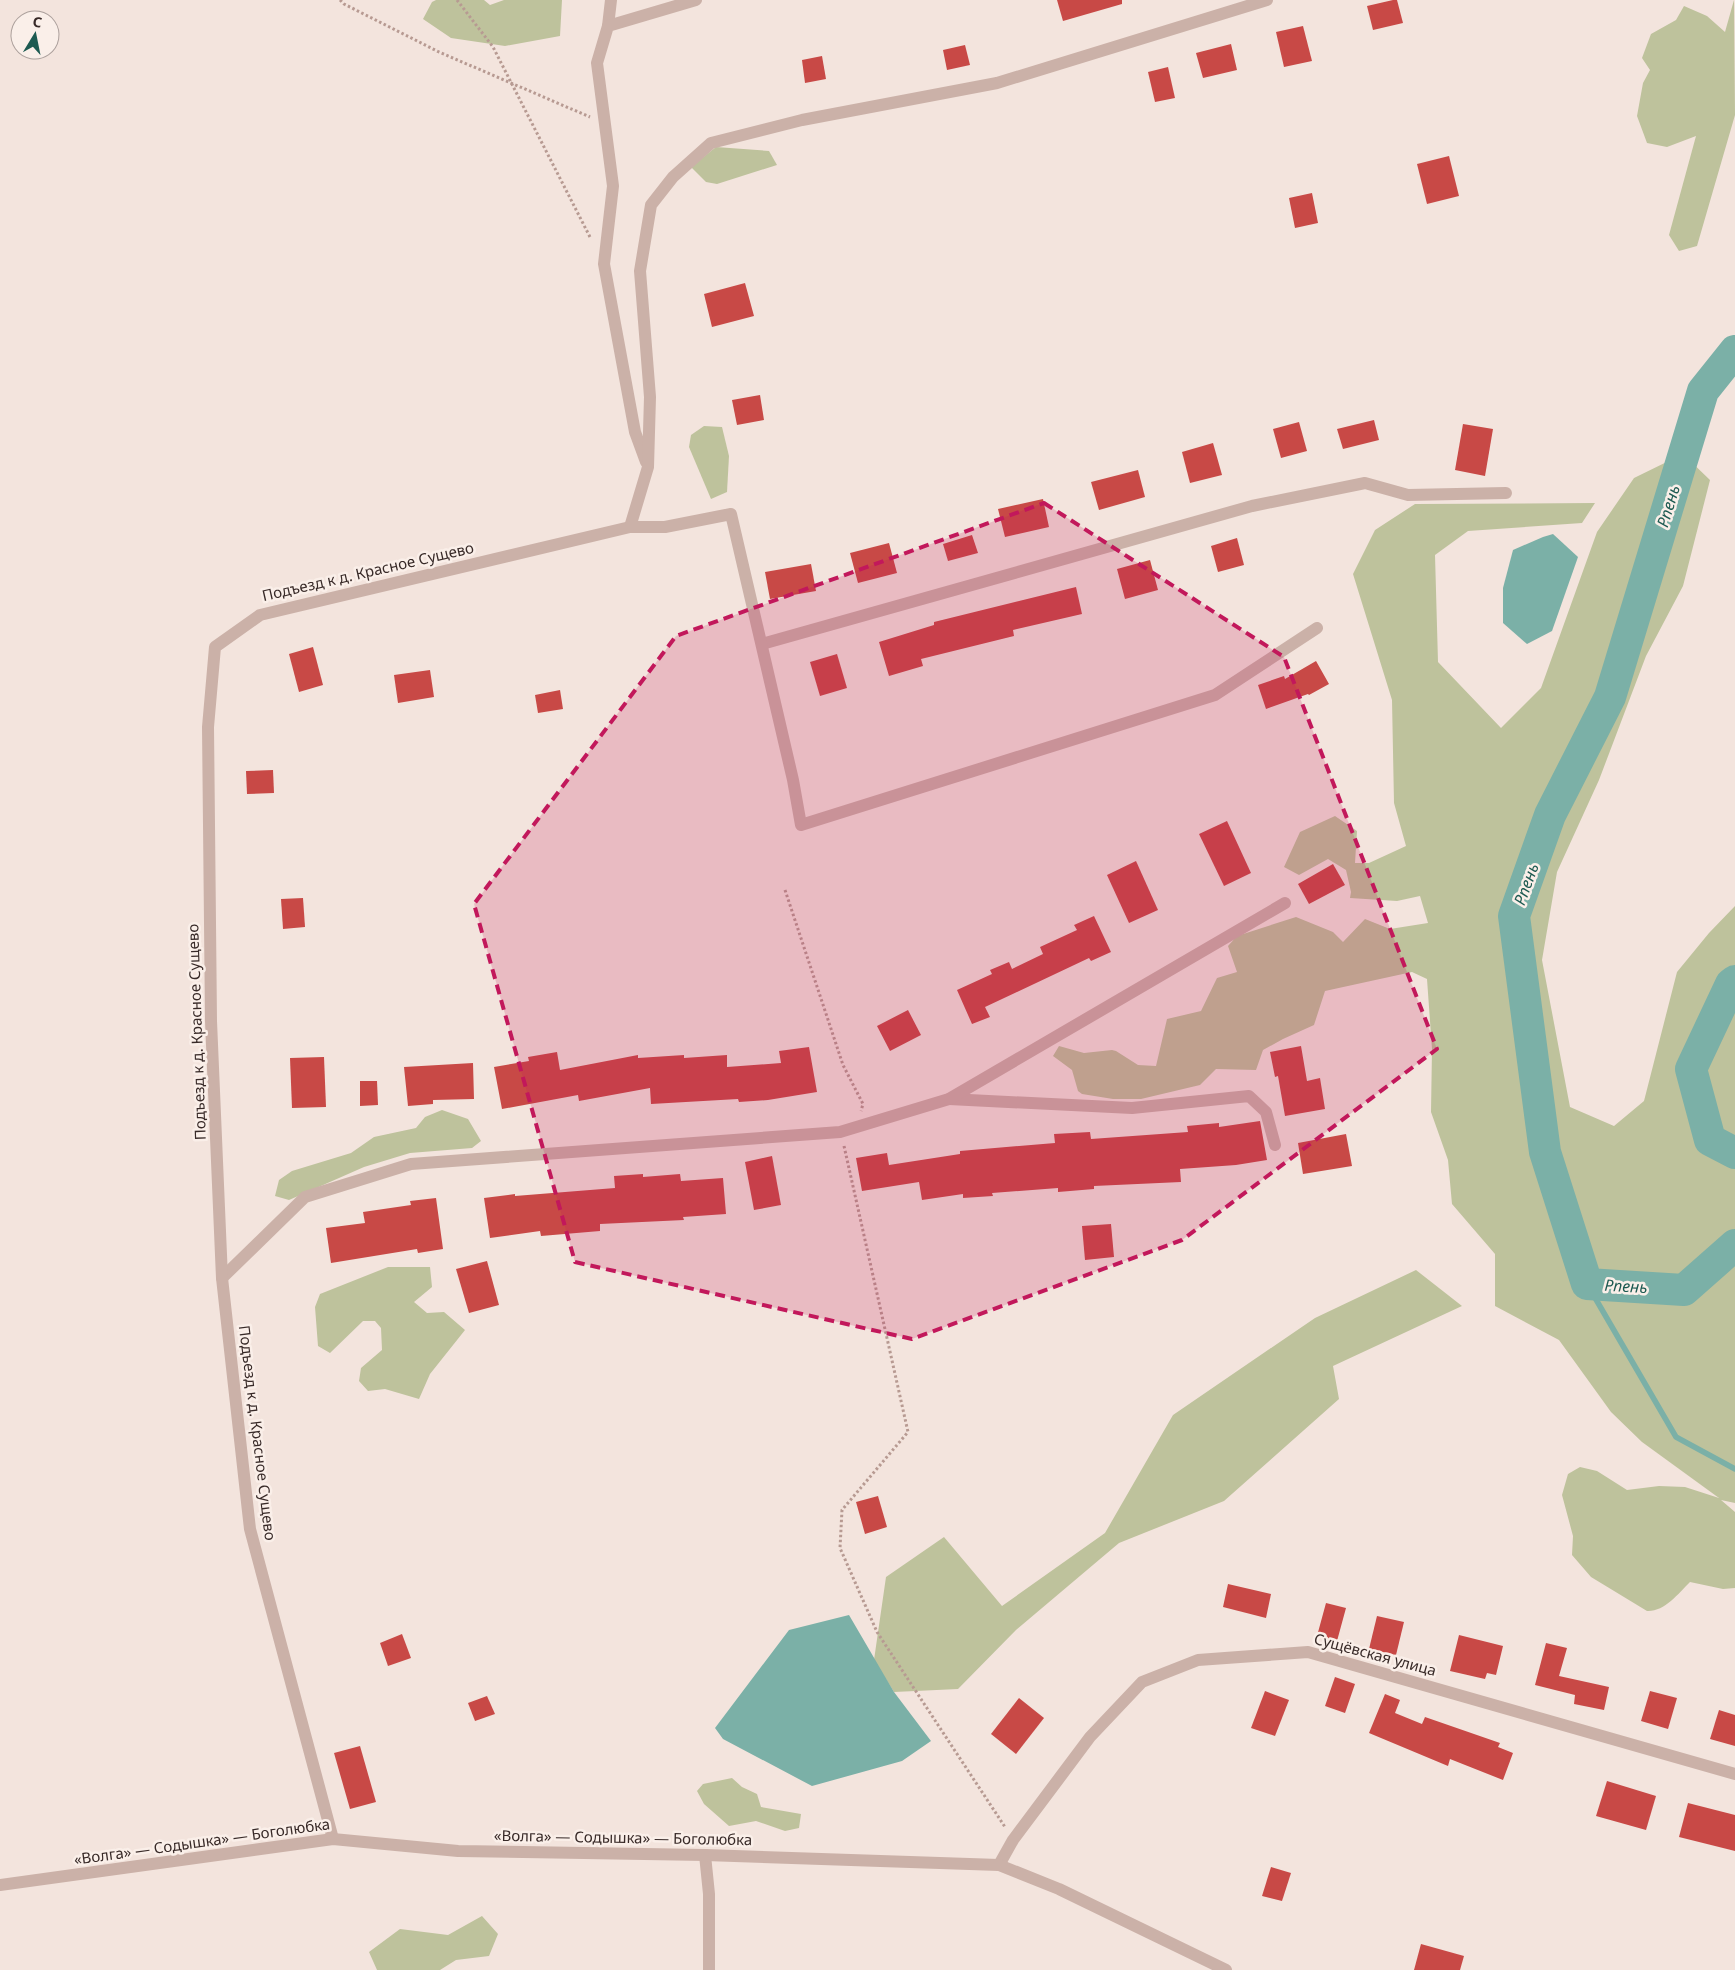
<svg xmlns="http://www.w3.org/2000/svg" width="1735" height="1970" font-family="'Noto Sans',sans-serif">
	<rect width="100%" height="100%" fill="#f3e4dd"/>
	<!-- green -->
	<g fill="#bec29c">
		<path d="M436 0H484L490 5 504 0H562L560 36 505 46 451 38 423 19 432 2Z"/>
		<path d="M1734 0 1735 115 1697 246 1679 251 1669 235 1696 136 1667 147 1647 143 1637 116 1643 83 1650 70 1642 58 1651 34 1676 20 1684 6 1707 16 1725 32Z"/>
		<path d="M716 147 769 151 777 165 717 184 706 182 691 167Z"/>
		<path d="M704 426 722 427 729 456 727 492 711 499 689 447 691 435Z"/>
		<path d="M1683 454 1710 480 1683 586 1646 656 1599 780 1557 872 1542 960 1570 1107 1614 1126 1644 1101 1677 972 1709 933 1735 906V1503L1721 1500 1735 1512V1588L1723 1589 1690 1582C1678 1594 1664 1612 1647 1611L1591 1577 1572 1555 1573 1536 1562 1495 1568 1474 1580 1467 1597 1471 1627 1490 1659 1486 1685 1487 1719 1498 1642 1442 1611 1412 1559 1340 1495 1306V1254L1452 1204 1448 1160 1431 1112 1432 1049 1427 979 1412 972 1325 991 1314 1025 1283 1039 1263 1050 1256 1070 1216 1069 1200 1085 1141 1099H1113L1082 1094 1078 1091 1072 1070 1053 1056 1059 1046 1084 1053 1112 1050 1116 1051 1138 1065 1156 1066 1167 1019 1201 1011 1217 978 1237 972 1228 946 1237 936 1296 917 1333 932 1343 942 1365 919 1390 929 1428 923 1420 896 1397 901 1350 898 1351 892 1346 870 1328 859 1299 875 1284 867 1300 832 1335 816 1357 831 1355 863H1369L1406 846 1394 803 1392 700 1353 574 1375 530 1415 504 1595 503 1582 523 1468 531 1435 555 1438 662 1501 728 1541 688 1597 532 1634 478Z"/>
		<path d="M442 1110 468 1119 481 1141 472 1148 410 1153 364 1167 289 1200 275 1196 279 1180 292 1171 351 1153 374 1137 416 1128 425 1117Z"/>
		<path d="M388 1267H430L432 1287 414 1302 427 1313 444 1312 465 1330 430 1374 419 1399 385 1389 368 1391 359 1381 361 1368 382 1350 381 1328 375 1321H363L330 1353 318 1346 315 1307 320 1294Z"/>
		<path d="M1416 1270 1462 1306 1333 1366 1339 1399 1224 1501 1119 1543 1016 1630 958 1689 894 1692 874 1660 886 1577 944 1537 1002 1606 1105 1533 1173 1415 1315 1318Z"/>
		<path d="M732 1778 742 1787 757 1794 761 1807 801 1814 799 1828 785 1831 756 1821 729 1826 704 1804 697 1791 703 1784Z"/>
		<path d="M482 1916 498 1934 489 1956 456 1960 440 1970H377L369 1952 400 1929 448 1935Z"/>
	</g>
	<!-- water -->
	<g fill="#7bb0a7">
		<path d="M1553 534 1578 557 1552 631 1527 644 1503 623V588L1513 550 1543 537Z"/>
		<path d="M849 1615 894 1692 931 1741 902 1761 812 1786 723 1739 715 1728 789 1630Z"/>
	</g>
	<g fill="none" stroke-linecap="round" stroke-linejoin="round">
		<!-- stream -->
		<path stroke="#7bb0a7" stroke-width="5.5" d="M1587 1284 1676 1437 1735 1469"/>
		<!-- river -->
		<g stroke="#7bb0a7" stroke-width="32">
			<path d="M1735 351 1703 391 1610 697 1550 815 1514 916 1545 1152 1587 1284 1684 1290 1735 1245"/>
			<path d="M1735 981 1731 984 1691 1069 1710 1140 1735 1153"/>
		</g>
	</g>
	<!-- building -->
	<g fill="#c84946">
		<path d="M1057 0H1122V4L1063 21Z"/>
		<path d="M1393 0H1397L1403 23 1373 30 1367 6Z"/>
		<path d="M1303 26 1312 61 1284 67 1276 32Z"/>
		<path d="M1231 44 1237 70 1203 78 1196 53Z"/>
		<path d="M965 45 970 65 947 70 943 50Z"/>
		<path d="M822 56 826 79 805 83 802 60Z"/>
		<path d="M1168 67 1175 98 1155 102 1148 72Z"/>
		<path d="M1449 156 1459 196 1427 204 1417 164Z"/>
		<path d="M1312 193 1318 223 1295 228 1289 198Z"/>
		<path d="M745 283 754 316 712 327 704 294Z"/>
		<path d="M760 395 764 420 737 425 732 400Z"/>
		<path d="M1374 420 1379 440 1343 449 1337 429Z"/>
		<path d="M1299 422 1307 451 1281 458 1273 429Z"/>
		<path d="M1463 424 1493 429 1485 476 1455 470Z"/>
		<path d="M1213 443 1222 475 1190 483 1182 452Z"/>
		<path d="M1138 470 1145 497 1099 510 1091 482Z"/>
		<path d="M1043 499 1049 527 1005 537 998 509Z"/>
		<path d="M972 535 978 553 948 561 943 544Z"/>
		<path d="M1237 538 1244 565 1218 572 1211 546Z"/>
		<path d="M889 543 897 573 858 583 850 553Z"/>
		<path d="M1150 560 1158 590 1125 599 1117 569Z"/>
		<path d="M811 564 816 591 770 599 765 572Z"/>
		<path d="M1076 587 1082 614 1013 630 1014 636 921 659 923 666 889 676 879 642 934 625V622Z"/>
		<path d="M313 647 323 685 299 692 289 654Z"/>
		<path d="M837 654 847 688 820 696 810 662Z"/>
		<path d="M1316 661 1329 684 1309 695 1308 694 1266 709 1258 685 1284 676 1285 679Z"/>
		<path d="M430 670 434 697 398 703 394 675Z"/>
		<path d="M560 690 563 709 538 713 535 695Z"/>
		<path d="M273 770 274 793 247 794 246 771Z"/>
		<path d="M1227 821 1251 873 1224 886 1199 834Z"/>
		<path d="M1136 861 1158 910 1129 923 1107 875Z"/>
		<path d="M1333 864 1345 885 1309 904 1298 884Z"/>
		<path d="M303 898 305 927 283 929 281 899Z"/>
		<path d="M1094 916 1111 952 1091 961 1089 958 985 1007 990 1017 972 1024 957 990 992 974 990 970 1009 962 1012 969 1043 954 1040 947 1077 930 1074 925Z"/>
		<path d="M908 1010 921 1035 890 1051 877 1026Z"/>
		<path d="M1301 1046 1307 1081 1320 1078 1325 1109 1285 1116 1278 1076 1275 1077 1270 1052Z"/>
		<path d="M809 1047 817 1092 768 1100 739 1102 738 1099 651 1104 650 1088 579 1101 578 1095 502 1109 494 1067 529 1061 528 1057 557 1052 560 1070 638 1055V1058L684 1055V1058L727 1055V1067L781 1063 779 1051Z"/>
		<path d="M324 1057 326 1107 292 1108 290 1058Z"/>
		<path d="M473 1063 474 1099 433 1100V1104L408 1106 404 1067Z"/>
		<path d="M360 1081H377L378 1105 360 1106Z"/>
		<path d="M1260 1121 1267 1160 1236 1165 1180 1169 1181 1182 1094 1186V1189L1058 1192V1188L992 1193 993 1196 963 1198V1194L922 1200 919 1182 862 1191 856 1158 887 1153 889 1165 960 1154V1151L1055 1143 1054 1134 1090 1132 1091 1139 1188 1132 1187 1126 1219 1123V1127Z"/>
		<path d="M1346 1134 1352 1166 1303 1174 1298 1143Z"/>
		<path d="M772 1156 781 1205 754 1210 745 1162Z"/>
		<path d="M643 1174V1177L680 1174 681 1181 723 1178 726 1214 683 1217 684 1220 600 1224V1231L541 1236 540 1231 490 1238 484 1198 515 1194V1196L615 1188 614 1176Z"/>
		<path d="M436 1198 443 1249 418 1253 417 1249 331 1263 326 1228 365 1223 363 1212 411 1205 410 1201Z"/>
		<path d="M1111 1224 1114 1257 1085 1260 1082 1226Z"/>
		<path d="M487 1261 499 1305 469 1313 456 1269Z"/>
		<path d="M878 1496 887 1527 865 1534 856 1502Z"/>
		<path d="M1228 1584 1271 1594 1266 1618 1223 1607Z"/>
		<path d="M1326 1603 1346 1608 1337 1641 1317 1636Z"/>
		<path d="M1377 1616 1404 1622 1396 1655 1369 1649Z"/>
		<path d="M402 1634 411 1658 388 1666 380 1643Z"/>
		<path d="M1459 1635 1503 1646 1496 1675 1487 1673 1485 1679 1450 1671Z"/>
		<path d="M1546 1643 1567 1648 1559 1676 1609 1687 1604 1710 1574 1704 1575 1695 1535 1685Z"/>
		<path d="M1335 1677 1355 1684 1345 1713 1325 1706Z"/>
		<path d="M1265 1691 1289 1700 1275 1736 1251 1728Z"/>
		<path d="M1650 1691 1677 1698 1668 1729 1641 1721Z"/>
		<path d="M1385 1694 1400 1700 1395 1713 1422 1724 1425 1717 1500 1743 1498 1747 1513 1753 1503 1780 1450 1759 1448 1766 1369 1733Z"/>
		<path d="M487 1696 495 1714 475 1721 468 1703Z"/>
		<path d="M1019 1698 1044 1718 1016 1754 991 1734Z"/>
		<path d="M1719 1710 1735 1715V1746L1710 1739Z"/>
		<path d="M360 1746 376 1802 350 1809 334 1753Z"/>
		<path d="M1607 1781 1656 1796 1646 1830 1596 1816Z"/>
		<path d="M1688 1803 1735 1815V1851L1679 1837Z"/>
		<path d="M1271 1867 1291 1873 1282 1901 1262 1896Z"/>
		<path d="M1421 1944 1464 1956 1460 1970H1414Z"/>
	</g>
	<g fill="none" stroke-linecap="round" stroke-linejoin="round">
		<!-- path -->
		<g stroke="#b79a92" stroke-width="3" stroke-dasharray="2.5 2.5" stroke-linecap="butt">
			<path d="M340 0 344 4 439 52 590 117"/>
			<path d="M457 0 493 47 591 239"/>
			<path d="M785 890 843 1065 863 1104 861 1111"/>
			<path d="M844 1146 908 1432 842 1510 840 1548 877 1632 1005 1827"/>
		</g>
		<!-- street -->
		<g stroke="#cbb1a8" stroke-width="12">
			<path d="M608 26 611 0"/>
			<path d="M646 462 635 432 604 264 613 186 597 63 608 26 696 0"/>
			<path d="M630 527 648 467 650 397 640 271 651 205 673 177 711 143 802 120 997 83 1267 0"/>
			<path d="M762 644 1252 506 1365 483 1408 495 1506 493"/>
			<path d="M949 1099 1132 1108 1249 1096 1266 1112 1275 1145"/>
			<path d="M222 1278 305 1197 411 1164 840 1132 949 1099 1285 903"/>
			<path d="M333 1839 250 1529 222 1278 211 1021 208 727 215 647 260 615 630 527H665L731 514 793 780 801 825 1215 695 1317 628"/>
			<path d="M705 1855 709 1894V1970"/>
			<path d="M999 1865 1013 1840 1090 1737 1142 1682 1198 1660 1308 1652 1735 1774"/>
			<path d="M0 1885 333 1839 458 1851 705 1855 999 1865 1059 1889 1226 1970"/>
		</g>
	</g>
	<!-- marked area -->
	<path fill="#c2185b" fill-opacity="0.2" stroke="#c2185b" stroke-width="4" stroke-dasharray="10 6" stroke-linejoin="round" d="M1044 503 1284 657 1437 1049 1182 1240 912 1339 575 1262 474 904 676 636Z"/>
	<g text-anchor="middle" stroke-width="5" stroke-linejoin="round" paint-order="stroke">
		<!-- street labels -->
		<g font-size="15" fill="#382a28" stroke="#faefe9">
			<text transform="translate(368 572) rotate(-13)" y="5">Подъезд к д. Красное Сущево</text>
			<text transform="translate(197 1032) rotate(-92)" y="5">Подъезд к д. Красное Сущево</text>
			<text transform="translate(257 1433) rotate(83)" y="5">Подъезд к д. Красное Сущево</text>
			<text transform="translate(1375 1655) rotate(15)" y="5">Сущёвская улица</text>
			<text transform="translate(623 1838) rotate(1)" y="5">«Волга» — Содышка» — Боголюбка</text>
			<text transform="translate(202 1842) rotate(-8)" y="5">«Волга» — Содышка» — Боголюбка</text>
		</g>
		<!-- water labels -->
		<g font-size="16" font-style="italic" fill="#1d5a51" stroke="#faefe9">
			<text transform="translate(1668 506) rotate(-73)" y="6">Рпень</text>
			<text transform="translate(1526 884) rotate(-70)" y="6">Рпень</text>
			<text transform="translate(1626 1286) rotate(3)" y="6">Рпень</text>
		</g>
	</g>
	<!-- north arrow -->
	<g transform="translate(35 35) rotate(10)"><circle r="24" fill="#faefe9" stroke="#aca09c"/>
	<path d="M0-4L9 19L0 12L-9 19Z" fill="#1d5a51"/>
	<text y="-8" font-size="14" font-weight="bold" text-anchor="middle" fill="#382a28">С</text>
	</g>
</svg>
